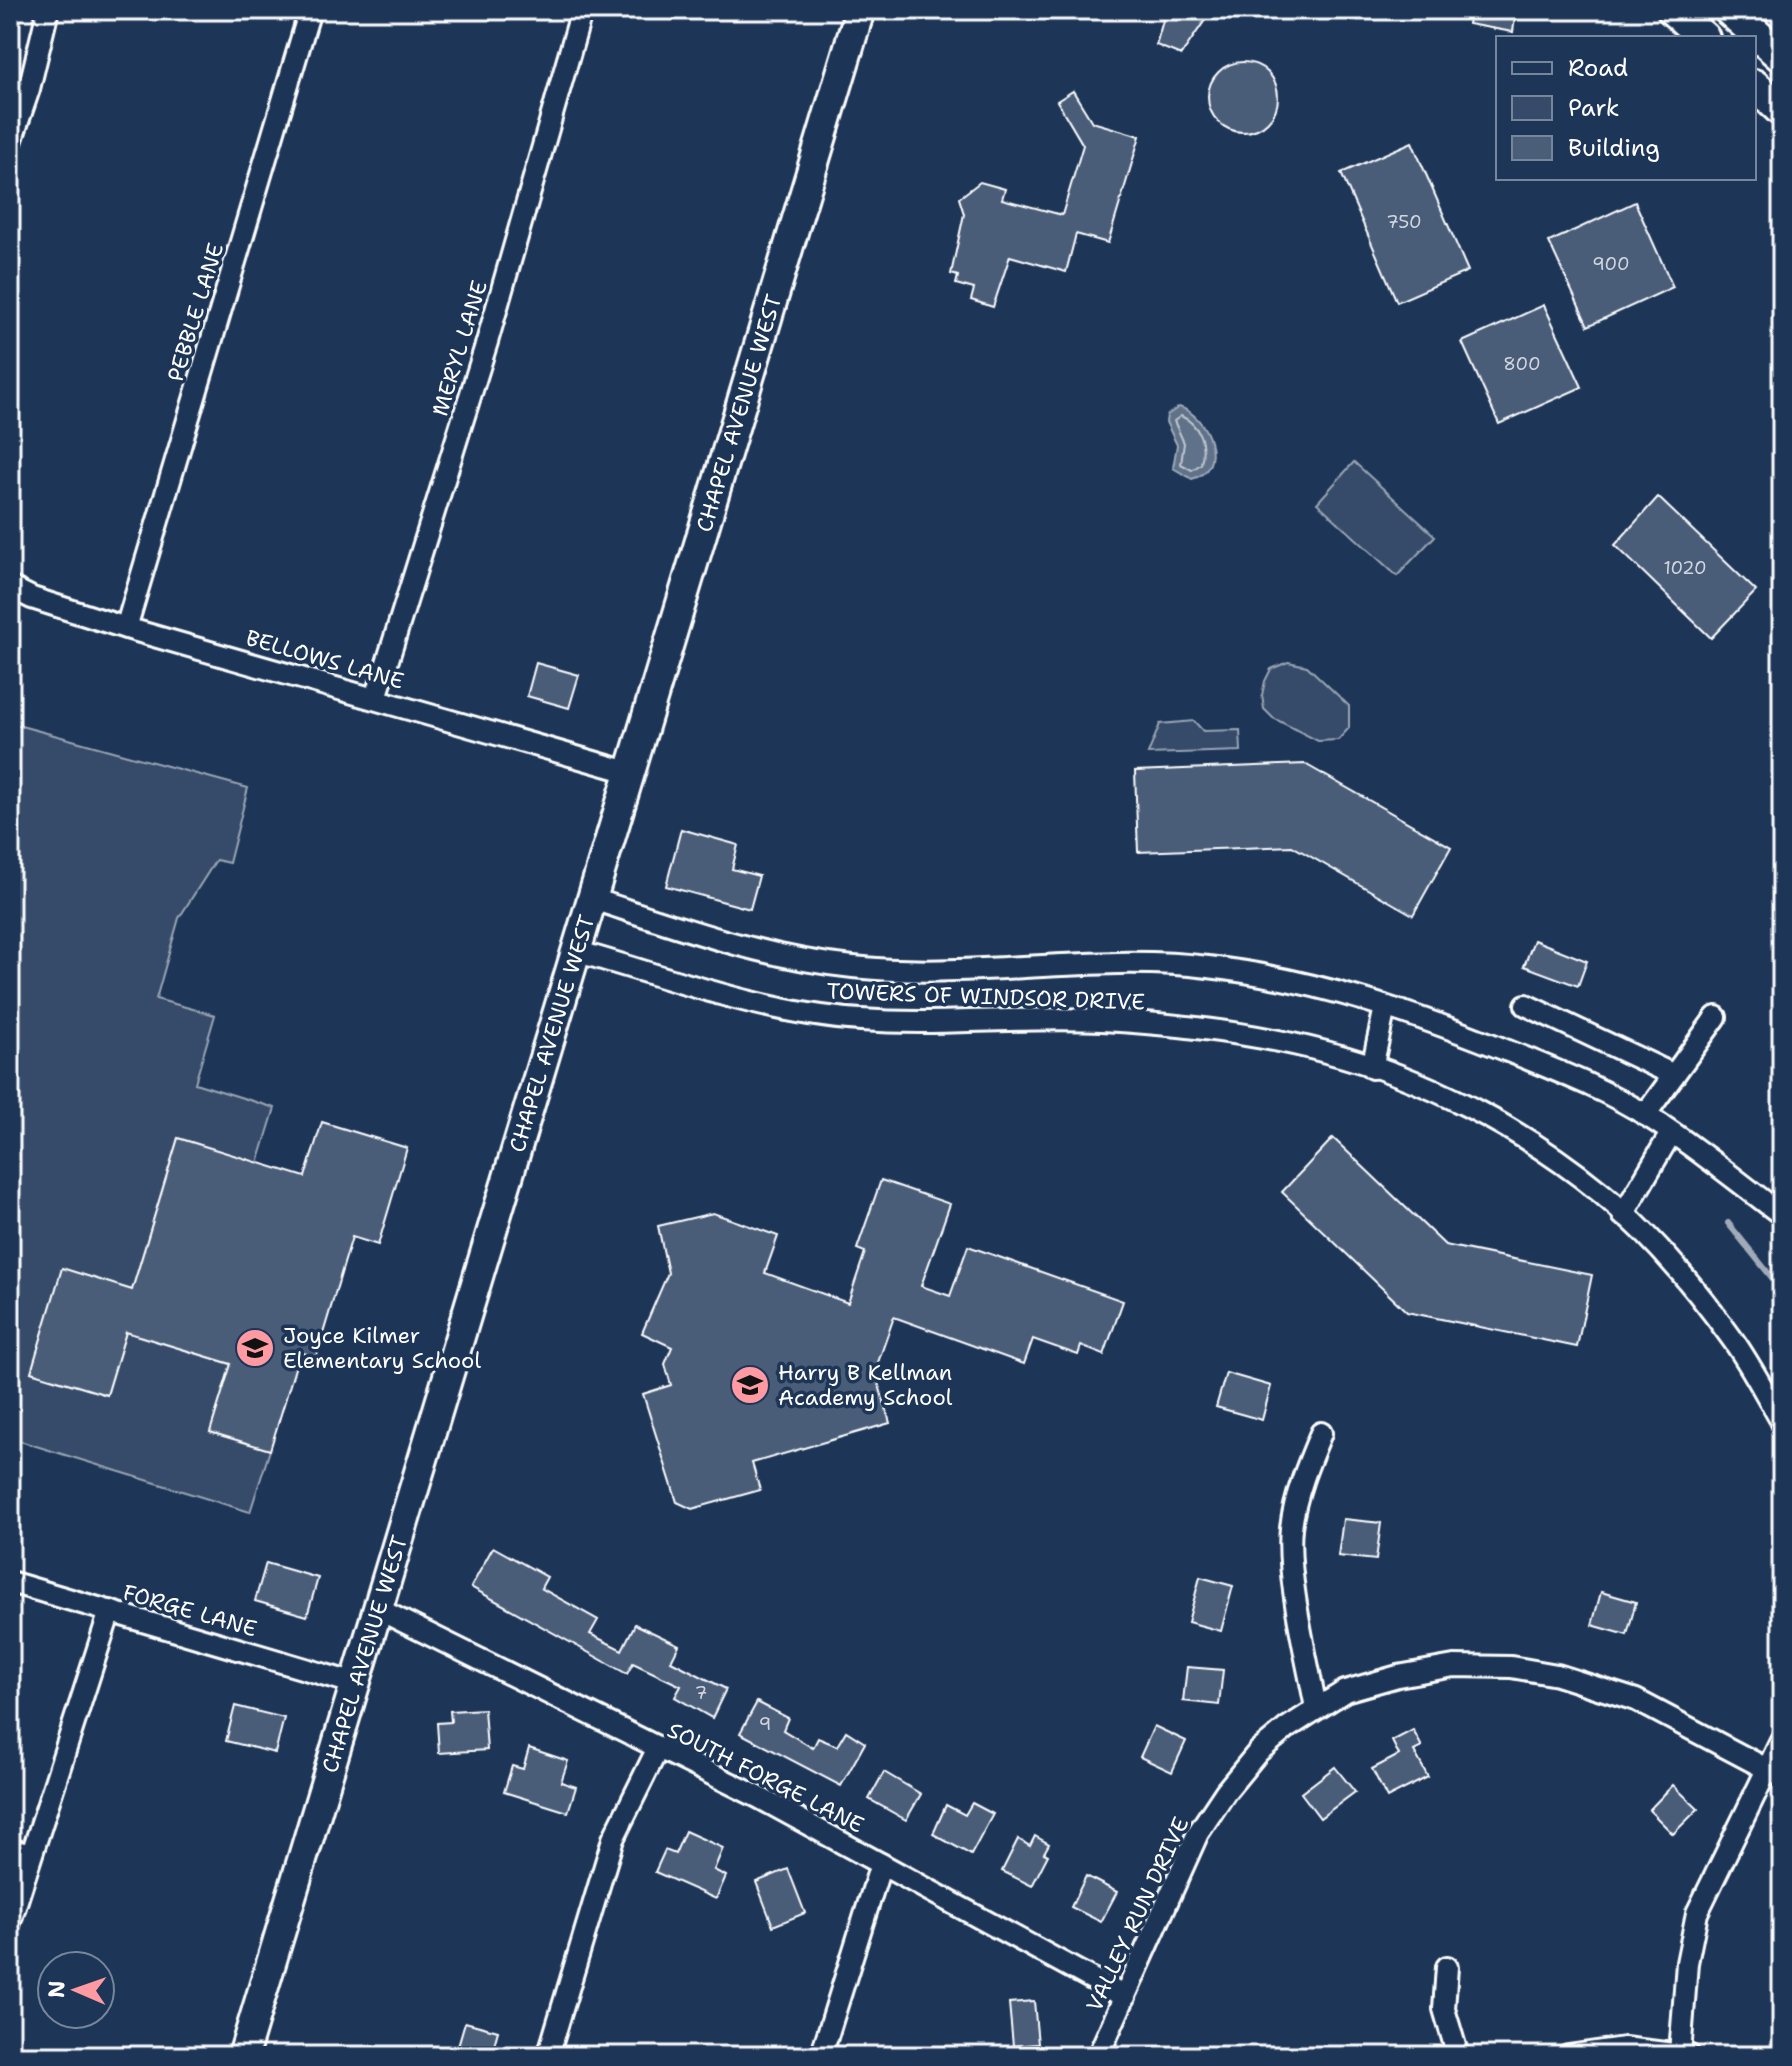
<svg xmlns="http://www.w3.org/2000/svg" width="1792" height="2066" font-family="'Shantell Sans',sans-serif">
	<rect width="100%" height="100%" fill="#1d3557"/>
	<filter id="ink" filterUnits="userSpaceOnUse"><feTurbulence type="fractalNoise" baseFrequency=".0125" numOctaves="2"/><feDisplacementMap in="SourceGraphic" scale="16" xChannelSelector="R" yChannelSelector="G"/><feConvolveMatrix kernelMatrix="1 2 1 2 8 2 1 2 1" color-interpolation-filters="sRGB"/></filter>
	<g filter="url(#ink)">
		<!-- green -->
		<g fill="#364b69" stroke="#9aa5b4" stroke-width="2">
			<path d="M1354 462 1435 536 1397 576 1317 503Z"/>
			<path d="M1288 662 1307 666 1349 706V728L1338 740 1318 741 1273 718 1264 709 1262 695 1265 681 1271 669Z"/>
			<path d="M1194 721 1203 731 1240 730 1241 751 1148 754 1160 724Z"/>
			<path d="M10 723 248 788 229 863 216 860 179 918 156 999 215 1015 195 1083 275 1108 258 1163 178 1138 132 1290 62 1269 31 1372 107 1395 126 1332 231 1364 210 1432 270 1450 250 1512 10 1438Z"/>
		</g>
		<!-- water -->
		<path fill="#617289" stroke="#a0aab8" stroke-width="2" d="M1179 407C1208 415 1229 469 1192 479L1173 468 1177 445 1166 422 1167 415Z"/>
		<g fill="none" stroke-linecap="round" stroke-linejoin="round">
			<!-- shore -->
			<path stroke="#c0c7d0" stroke-width="2" d="M1181 416C1200 425 1206 443 1201 464L1192 470 1181 464 1184 443 1174 421Z"/>
			<!-- stream -->
			<path stroke="#a0aab8" stroke-width="6" d="M1728 1223 1782 1290"/>
		</g>
		<!-- building -->
		<g fill="#4a5d79" stroke="#fff" stroke-width="2">
			<path d="M1166 10H1212L1181 55 1156 45Z"/>
			<path d="M1470 10H1516L1513 32 1468 24Z"/>
			<circle cx="1243" cy="97" r="35"/>
			<path d="M1073 91 1092 122 1140 136 1108 243 1076 234 1066 272 1010 256 993 307 971 300 974 289 956 284 958 276 951 274 964 214 959 198 980 182 1005 189 1002 199 1062 215 1083 145 1057 101Z"/>
			<path d="M1412 142 1468 271 1397 302 1341 173Z"/>
			<path d="M1635 202 1673 287 1588 326 1549 242Z"/>
			<path d="M1544 305 1582 387 1499 424 1462 342Z"/>
			<path d="M1658 497 1756 591 1711 638 1615 545Z"/>
			<path d="M536 663 579 675 569 708 527 696Z"/>
			<path d="M1305 764 1451 847 1413 915 1292 846 1138 852 1135 771Z"/>
			<path d="M681 829 738 845 732 869 759 876 750 909 666 886Z"/>
			<path d="M1534 940 1587 961 1578 986 1524 966Z"/>
			<path d="M322 1122 407 1148 378 1245 352 1237 316 1357 300 1352 270 1450 210 1432 231 1364 126 1332 107 1395 31 1372 62 1268 132 1290 178 1138 305 1177Z"/>
			<path d="M1333 1138 1445 1245 1592 1275 1577 1347 1407 1312 1282 1192Z"/>
			<path d="M881 1180 950 1204 921 1286 950 1296 968 1246 1123 1301 1104 1355 1081 1346 1078 1355 1033 1339 1024 1364 894 1317 875 1371 890 1423 752 1463 760 1490 692 1509 677 1502 643 1394 671 1385 665 1364 672 1347 642 1333 668 1273 658 1226 713 1213 778 1236 765 1273 848 1303 865 1252 857 1249Z"/>
			<path d="M1226 1373 1271 1386 1262 1420 1216 1407Z"/>
			<path d="M1343 1519 1381 1523 1376 1560 1338 1556Z"/>
			<path d="M493 1547 547 1577 541 1588 598 1620 590 1634 622 1650 635 1624 679 1645 671 1661 726 1689 712 1718 675 1697 681 1686 633 1663 627 1674 471 1587Z"/>
			<path d="M266 1563 318 1578 307 1616 255 1601Z"/>
			<path d="M1200 1577 1233 1586 1221 1631 1188 1622Z"/>
			<path d="M1601 1592 1636 1602 1627 1635 1592 1625Z"/>
			<path d="M1187 1667 1223 1670 1219 1705 1183 1701Z"/>
			<path d="M757 1702 788 1718 783 1730 813 1748 818 1738 837 1746 846 1731 865 1743 841 1786 740 1733Z"/>
			<path d="M235 1706 284 1718 275 1753 226 1741Z"/>
			<path d="M484 1709 487 1750 439 1753 437 1723 451 1722 450 1711Z"/>
			<path d="M1154 1726 1186 1741 1172 1772 1140 1757Z"/>
			<path d="M1413 1730 1422 1747 1414 1751 1428 1777 1387 1798 1372 1769 1399 1755 1392 1741Z"/>
			<path d="M529 1748 568 1761 561 1782 576 1787 568 1812 504 1792 512 1766 523 1769Z"/>
			<path d="M1335 1767 1355 1792 1320 1818 1301 1793Z"/>
			<path d="M884 1772 921 1794 906 1820 869 1799Z"/>
			<path d="M1673 1785 1698 1809 1673 1834 1649 1810Z"/>
			<path d="M972 1803 993 1814 971 1855 933 1834 946 1805 965 1815Z"/>
			<path d="M685 1831 723 1848 714 1870 726 1876 716 1899 655 1872 665 1850 675 1854Z"/>
			<path d="M1035 1836 1049 1844 1044 1853 1048 1855 1032 1886 1002 1871 1018 1839 1030 1846Z"/>
			<path d="M788 1869 805 1913 773 1926 756 1882Z"/>
			<path d="M1086 1876 1117 1892 1101 1922 1071 1907Z"/>
			<path d="M1034 2001 1038 2044 1013 2046 1009 2003Z"/>
			<path d="M465 2022 498 2031 491 2056H455Z"/>
		</g>
		<g fill="none" stroke-linecap="round" stroke-linejoin="round">
			<defs>
				<g id="minor">
					<path d="M10 145 29 89 48 10"/>
					<path d="M10 587 32 598 126 628 629 772"/>
					<path d="M126 628 310 10"/>
					<path d="M376 698 487 342 582 10"/>
					<path d="M590 898C676 926 763 958 853 967 971 980 1090 953 1208 967 1317 979 1422 1016 1523 1057 1567 1075 1610 1092 1649 1117 1695 1146 1738 1182 1782 1215"/>
					<path d="M575 951C668 977 764 1014 861 1020 941 1026 1022 1016 1102 1020 1175 1024 1255 1033 1326 1052 1423 1077 1522 1128 1600 1192 1649 1232 1696 1288 1733 1340 1751 1365 1766 1395 1782 1422"/>
					<path d="M1526 1005 1674 1075"/>
					<path d="M1372 1068 1385 1007"/>
					<path d="M1645 1115 1716 1017"/>
					<path d="M1623 1215 1671 1133"/>
					<path d="M10 1582 356 1684"/>
					<path d="M378 1609 758 1797 1125 1997"/>
					<path d="M1316 1708C1307 1659 1286 1576 1291 1528 1295 1495 1308 1464 1321 1433"/>
					<path d="M10 1849 30 1855"/>
					<path d="M10 1922 110 1611"/>
					<path d="M1447 1967 1444 2009 1458 2056"/>
					<path d="M1680 2054 1687 1963 1697 1913 1782 1739"/>
					<path d="M548 2056 613 1839 658 1748"/>
					<path d="M821 2056 881 1864"/>
					<path d="M1098 2056 1198 1833 1226 1791 1258 1752 1287 1728 1345 1691 1398 1676 1454 1666 1511 1667 1557 1675 1636 1700 1782 1777"/>
					<path d="M1568 2056 1624 2048 1690 2056"/>
				</g>
				<g id="secondary">
					<path id="s1" d="M243 2056 860 10"/>
				</g>
				<g id="primary">
					<path d="M1673 10 1704 38"/>
					<path d="M1729 10 1782 57"/>
					<path d="M1754 85 1782 111"/>
				</g>
			</defs>
			<!-- minor casing -->
			<use href="#minor" stroke="#fff" stroke-width="26"/>
			<!-- secondary casing -->
			<use href="#secondary" stroke="#fff" stroke-width="34"/>
			<!-- primary casing -->
			<use href="#primary" stroke="#fff" stroke-width="36"/>
			<!-- minor -->
			<use href="#minor" stroke="#1d3557" stroke-width="20"/>
			<!-- secondary -->
			<use href="#secondary" stroke="#1d3557" stroke-width="28"/>
			<!-- primary -->
			<use href="#primary" stroke="#1d3557" stroke-width="30"/>
		</g>
	</g>
	<!-- icons -->
	<defs>
		<symbol id="school-disc" viewBox="-11 -11 22 22"><circle r="9.5" fill="#ff9aa2" stroke="#1d3557"/><path d="M0-5L7-2L0 1L-7-2ZM-4 1L0 2.5L4 1V4Q0 6-4 4Z" fill="#111"/></symbol>
	</defs>
	<g fill-rule="evenodd">
		<use href="#school-disc" x="233" y="1326" width="44" height="44"/>
		<use href="#school-disc" x="728" y="1363" width="44" height="44"/>
	</g>
	<g text-anchor="middle" stroke-width="7" stroke-linejoin="round" paint-order="stroke">
		<!-- number labels -->
		<g font-size="18" fill="#d2d6de">
			<text x="1404" y="228">750</text>
			<text x="1611" y="270">900</text>
			<text x="1522" y="370">800</text>
			<text x="1685" y="574">1020</text>
			<text x="701" y="1699">7</text>
			<text x="765" y="1730">9</text>
		</g>
		<!-- street labels -->
		<g font-size="22" fill="#fff" stroke="#1d3557">
			<text transform="translate(195 312) rotate(-73)" y="8">PEBBLE LANE</text>
			<text transform="translate(459 348) rotate(-73)" y="8">MERYL LANE</text>
			<text dy="8" stroke="none"><textPath href="#s1" startOffset="1716">CHAPEL AVENUE WEST</textPath></text>
			<text transform="translate(325 659) rotate(16)" y="8">BELLOWS LANE</text>
			<text transform="translate(986 996) rotate(2)" y="8">TOWERS OF WINDSOR DRIVE</text>
			<text dy="8" stroke="none"><textPath href="#s1" startOffset="1068">CHAPEL AVENUE WEST</textPath></text>
			<text transform="translate(190 1610) rotate(16)" y="8">FORGE LANE</text>
			<text dy="8" stroke="none"><textPath href="#s1" startOffset="420">CHAPEL AVENUE WEST</textPath></text>
			<text transform="translate(766 1777) rotate(27)" y="8">SOUTH FORGE LANE</text>
			<text transform="translate(1137 1914) rotate(-65)" y="8">VALLEY RUN DRIVE</text>
		</g>
		<!-- poi labels -->
		<g font-size="22" fill="#fff" stroke="#1d3557" text-anchor="start">
			<text x="283" y="1343">Joyce Kilmer<tspan x="283" dy="25">Elementary School</tspan></text>
			<text x="778" y="1380">Harry B Kellman<tspan x="778" dy="25">Academy School</tspan></text>
		</g>
	</g>
	<!-- margin -->
	<rect width="1792" height="2066" fill="none" stroke="#1d3557" stroke-width="40"/>
	<rect x="20" y="20" width="1752" height="2026" fill="none" stroke="#fff" stroke-width="3" filter="url(#ink)"/>
	<!-- legend -->
	<rect x="1496" y="36" width="260" height="144" fill="#1d3557" stroke="#77869a" stroke-width="2"/>
	<rect x="1512" y="62" width="40" height="12" fill="#1d3557" stroke="#77869a" stroke-width="2"/>
	<text x="1568" y="76" font-size="24" fill="#ffffff">Road</text>
	<rect x="1512" y="96" width="40" height="24" fill="#364b69" stroke="#77869a" stroke-width="2"/>
	<text x="1568" y="116" font-size="24" fill="#ffffff">Park</text>
	<rect x="1512" y="136" width="40" height="24" fill="#4a5d79" stroke="#77869a" stroke-width="2"/>
	<text x="1568" y="156" font-size="24" fill="#ffffff">Building</text>
	<!-- north arrow -->
	<g transform="translate(76 1990) rotate(272)"><circle r="38" fill="#1d3557" stroke="#77869a" stroke-width="2"/>
	<path d="M0-6L14 30L0 20L-14 30Z" fill="#ff9aa2"/>
	<text y="-12" font-size="22" font-weight="bold" text-anchor="middle" fill="#ffffff">N</text>
	</g>
</svg>
